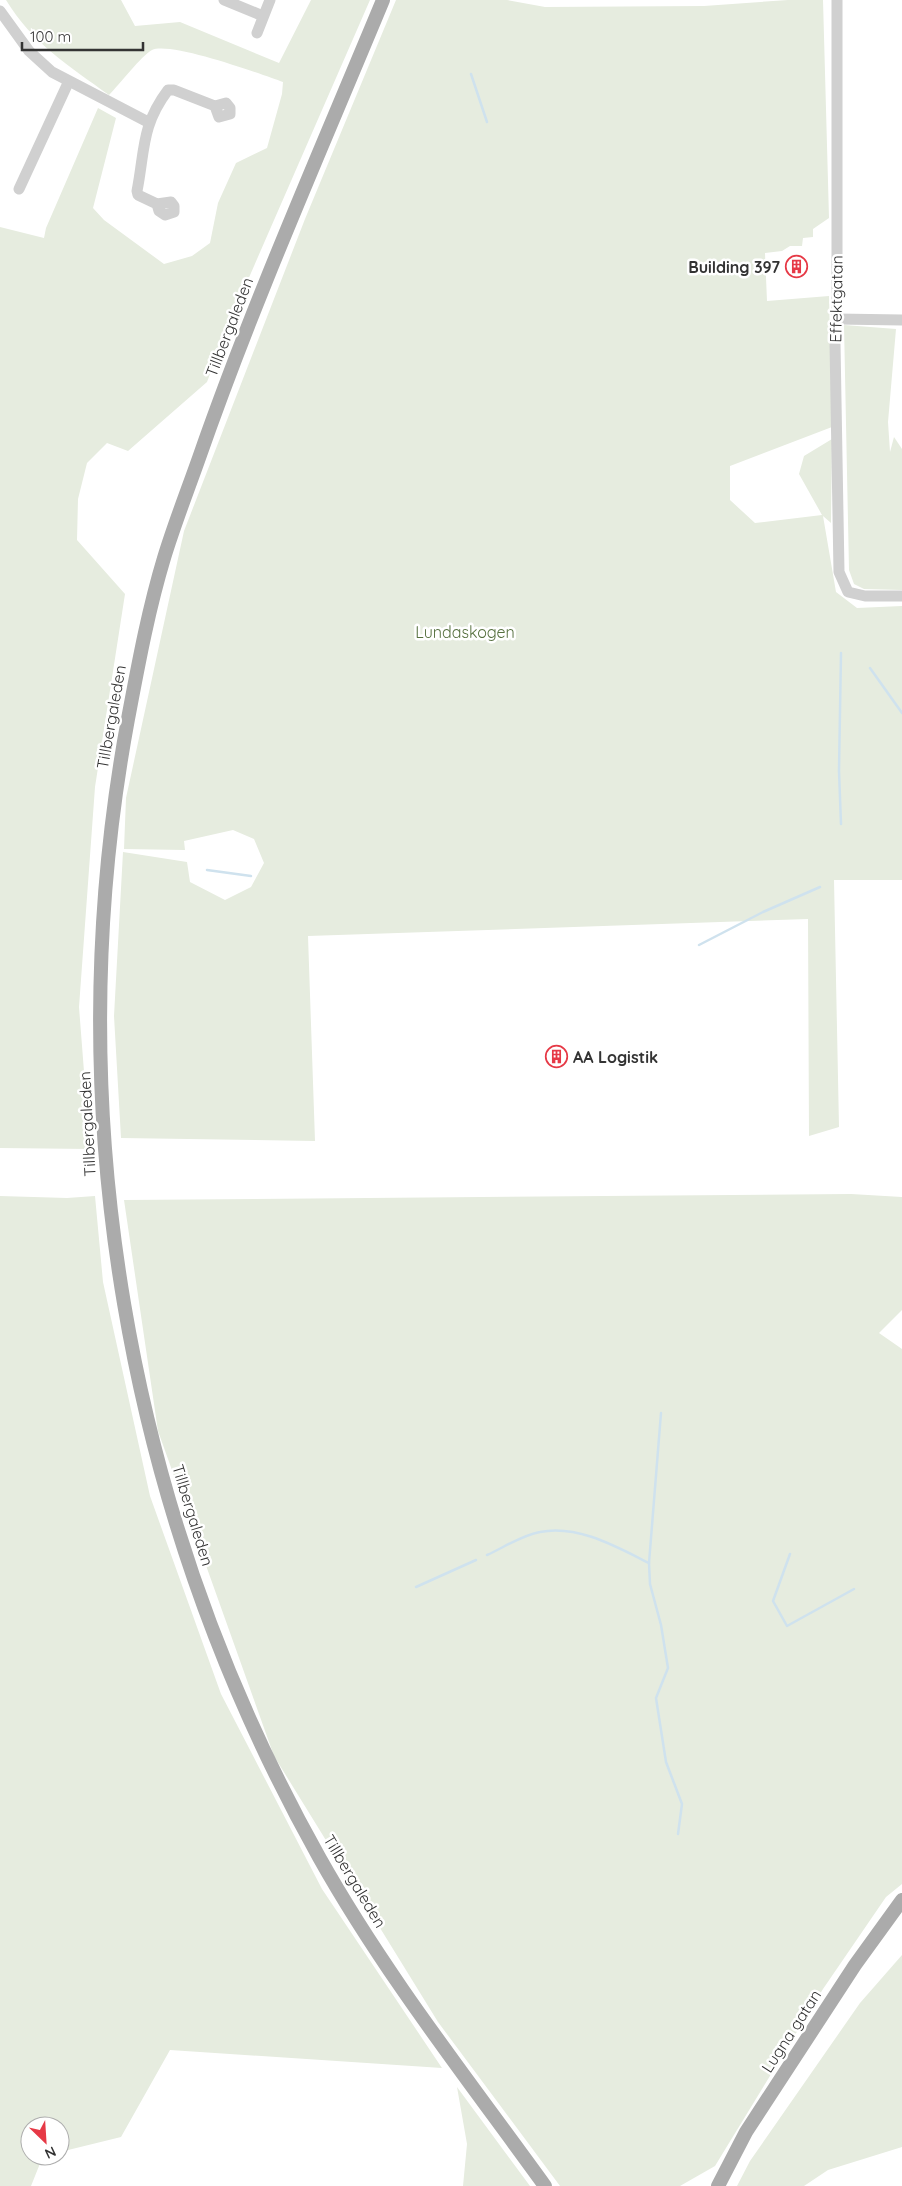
<svg xmlns="http://www.w3.org/2000/svg" width="902" height="2186" font-family="Quicksand,sans-serif">
	<rect width="100%" height="100%" fill="#fff"/>
	<!-- green -->
	<g fill="#e6ecdf">
		<path d="M6 0H121L135 26 180 22 279 63 311 0H370L230 321 207 382 128 451 107 443 87 463 78 499 77 540 125 594 95 787 79 1007 90 1149 0 1148V227L44 238 46 228 98 108 116 118 93 208 104 220 164 264 192 256 210 243 218 203 236 163 267 148 282 94 283 82C261 74 170 41 152 50 142 55 119 85 109 95 69 66 32 43 6 0Z"/>
		<path d="M396 0H507L545 7 704 6 788 0H823L829 218 813 229V237L803 238 802 246H790L782 251 765 253 767 301 829 296 832 427 730 466V500L755 523 822 515 799 474 804 456 832 439 831 523 823 516 836 592 857 608 902 606V880H834L839 1127 809 1136 808 919 308 936 315 1141 121 1138 114 1016 123 852 187 862 190 882 225 900 251 887 264 863 254 839 233 830 184 841 185 850 124 849 126 798 184 531 305 219Z"/>
		<path d="M844 325 896 329 888 422 890 452 894 437 902 449V590L864 589 854 584 849 570Z"/>
		<path d="M851 1194 902 1197V1310L879 1333 902 1349V1884L886 1897 823 1989 715 2166 680 2186H560L438 2022 274 1756 158 1431 124 1200Z"/>
		<path d="M0 1196 67 1198 95 1196 103 1282 150 1496 221 1694 322 1889 442 2068 170 2050 121 2137 60 2152V2126H30V2156H43L31 2186H0Z"/>
		<path d="M902 1955V2147L828 2170 804 2186H737L750 2161 860 2003Z"/>
		<path d="M457 2087 530 2186H463L467 2144Z"/>
	</g>
	<g fill="none" stroke-linecap="round" stroke-linejoin="round">
		<!-- stream -->
		<g stroke="#cfe2ee" stroke-width="2.5">
			<path d="M471 74 487 122"/>
			<path d="M870 668 902 713"/>
			<path d="M841 824 839 771 841 653"/>
			<path d="M207 870 251 876"/>
			<path d="M699 945 763 912 820 887"/>
			<path d="M790 1554 773 1601 787 1626 854 1589"/>
			<path d="M487 1555C503 1548 522 1535 540 1532 577 1524 617 1547 649 1563L661 1413"/>
			<path d="M649 1563 650 1584 661 1625 668 1668 656 1698 666 1762 682 1804 678 1834"/>
			<path d="M416 1587 476 1560"/>
		</g>
		<!-- minor -->
		<g stroke="#d0d0d0" stroke-width="11">
			<path d="M224 0 263 16"/>
			<path d="M837 0V319L835 343 839 572 848 592 865 596H902"/>
			<path d="M0 11 29 51 52 72 148 122"/>
			<path d="M257 33 270 0"/>
			<path d="M19 189 68 83"/>
			<path d="M157 204 159 211 165 215 174 212V206L171 202 157 204 138 195 137 191C145 150 141 126 168 90H174L215 106 226 103 230 108V114L219 117 215 106"/>
			<path d="M837 319 902 320"/>
		</g>
		<!-- major -->
		<g stroke="#ababab" stroke-width="14">
			<path d="M383 0C320 152 253 303 199 458 187 492 174 525 164 558 148 611 138 666 128 719 56 1107 126 1512 319 1857 384 1973 467 2078 545 2186"/>
			<path d="M718 2186 746 2132 855 1965 902 1900"/>
		</g>
	</g>
	<!-- icons -->
	<defs>
		<symbol id="building-ring" viewBox="-11 -11 22 22"><circle r="9.5" fill="#fff" stroke="#e63946" stroke-width="1.5"/><path d="M-4-6H4V6H1V3H-1V6H-4ZM-2.5-4.3h1.7v1.8h-1.7ZM.8-4.3h1.7v1.8H.8ZM-2.5-1h1.7V.8h-1.7ZM.8-1h1.7V.8H.8Z" fill="#e63946"/></symbol>
	</defs>
	<g fill-rule="evenodd">
		<use href="#building-ring" x="784" y="254" width="25" height="25"/>
		<use href="#building-ring" x="544" y="1044" width="25" height="25"/>
	</g>
	<g text-anchor="middle" stroke-width="5" stroke-linejoin="round" paint-order="stroke">
		<!-- poi labels -->
		<g font-size="16" font-weight="bold" fill="#333" stroke="#fff" text-anchor="end">
			<text x="780" y="273">Building 397</text>
			<text x="573" y="1063" text-anchor="start">AA Logistik</text>
		</g>
		<!-- street labels -->
		<g font-size="16" fill="#333" stroke="#fff">
			<text transform="translate(836 299) rotate(-89)" y="6">Effektgatan</text>
			<text transform="translate(229 327) rotate(-69)" y="6">Tillbergaleden</text>
			<text transform="translate(111 717) rotate(-80)" y="6">Tillbergaleden</text>
			<text transform="translate(87 1124) rotate(-93)" y="6">Tillbergaleden</text>
			<text transform="translate(193 1515) rotate(73)" y="6">Tillbergaleden</text>
			<text transform="translate(355 1881) rotate(59)" y="6">Tillbergaleden</text>
			<text transform="translate(791 2031) rotate(-57)" y="6">Lugna gatan</text>
		</g>
		<!-- park labels -->
		<g font-size="16" fill="#56703f" stroke="#fff">
			<text x="465" y="638">Lundaskogen</text>
		</g>
	</g>
	<!-- north arrow -->
	<g transform="translate(45 2141) rotate(155)"><circle r="24" fill="#ffffff" stroke="#adadad"/>
	<path d="M0-4L9 19L0 12L-9 19Z" fill="#e63946"/>
	<text y="-8" font-size="14" font-weight="bold" text-anchor="middle" fill="#333333">N</text>
	</g>
	<!-- scale -->
	<path d="M22 42v8h121v-8" fill="none" stroke="#333333" stroke-width="2.5"/>
	<text x="30" y="42" font-size="15" fill="#333333" stroke="#ffffff" stroke-width="4" paint-order="stroke">100 m</text>
</svg>
